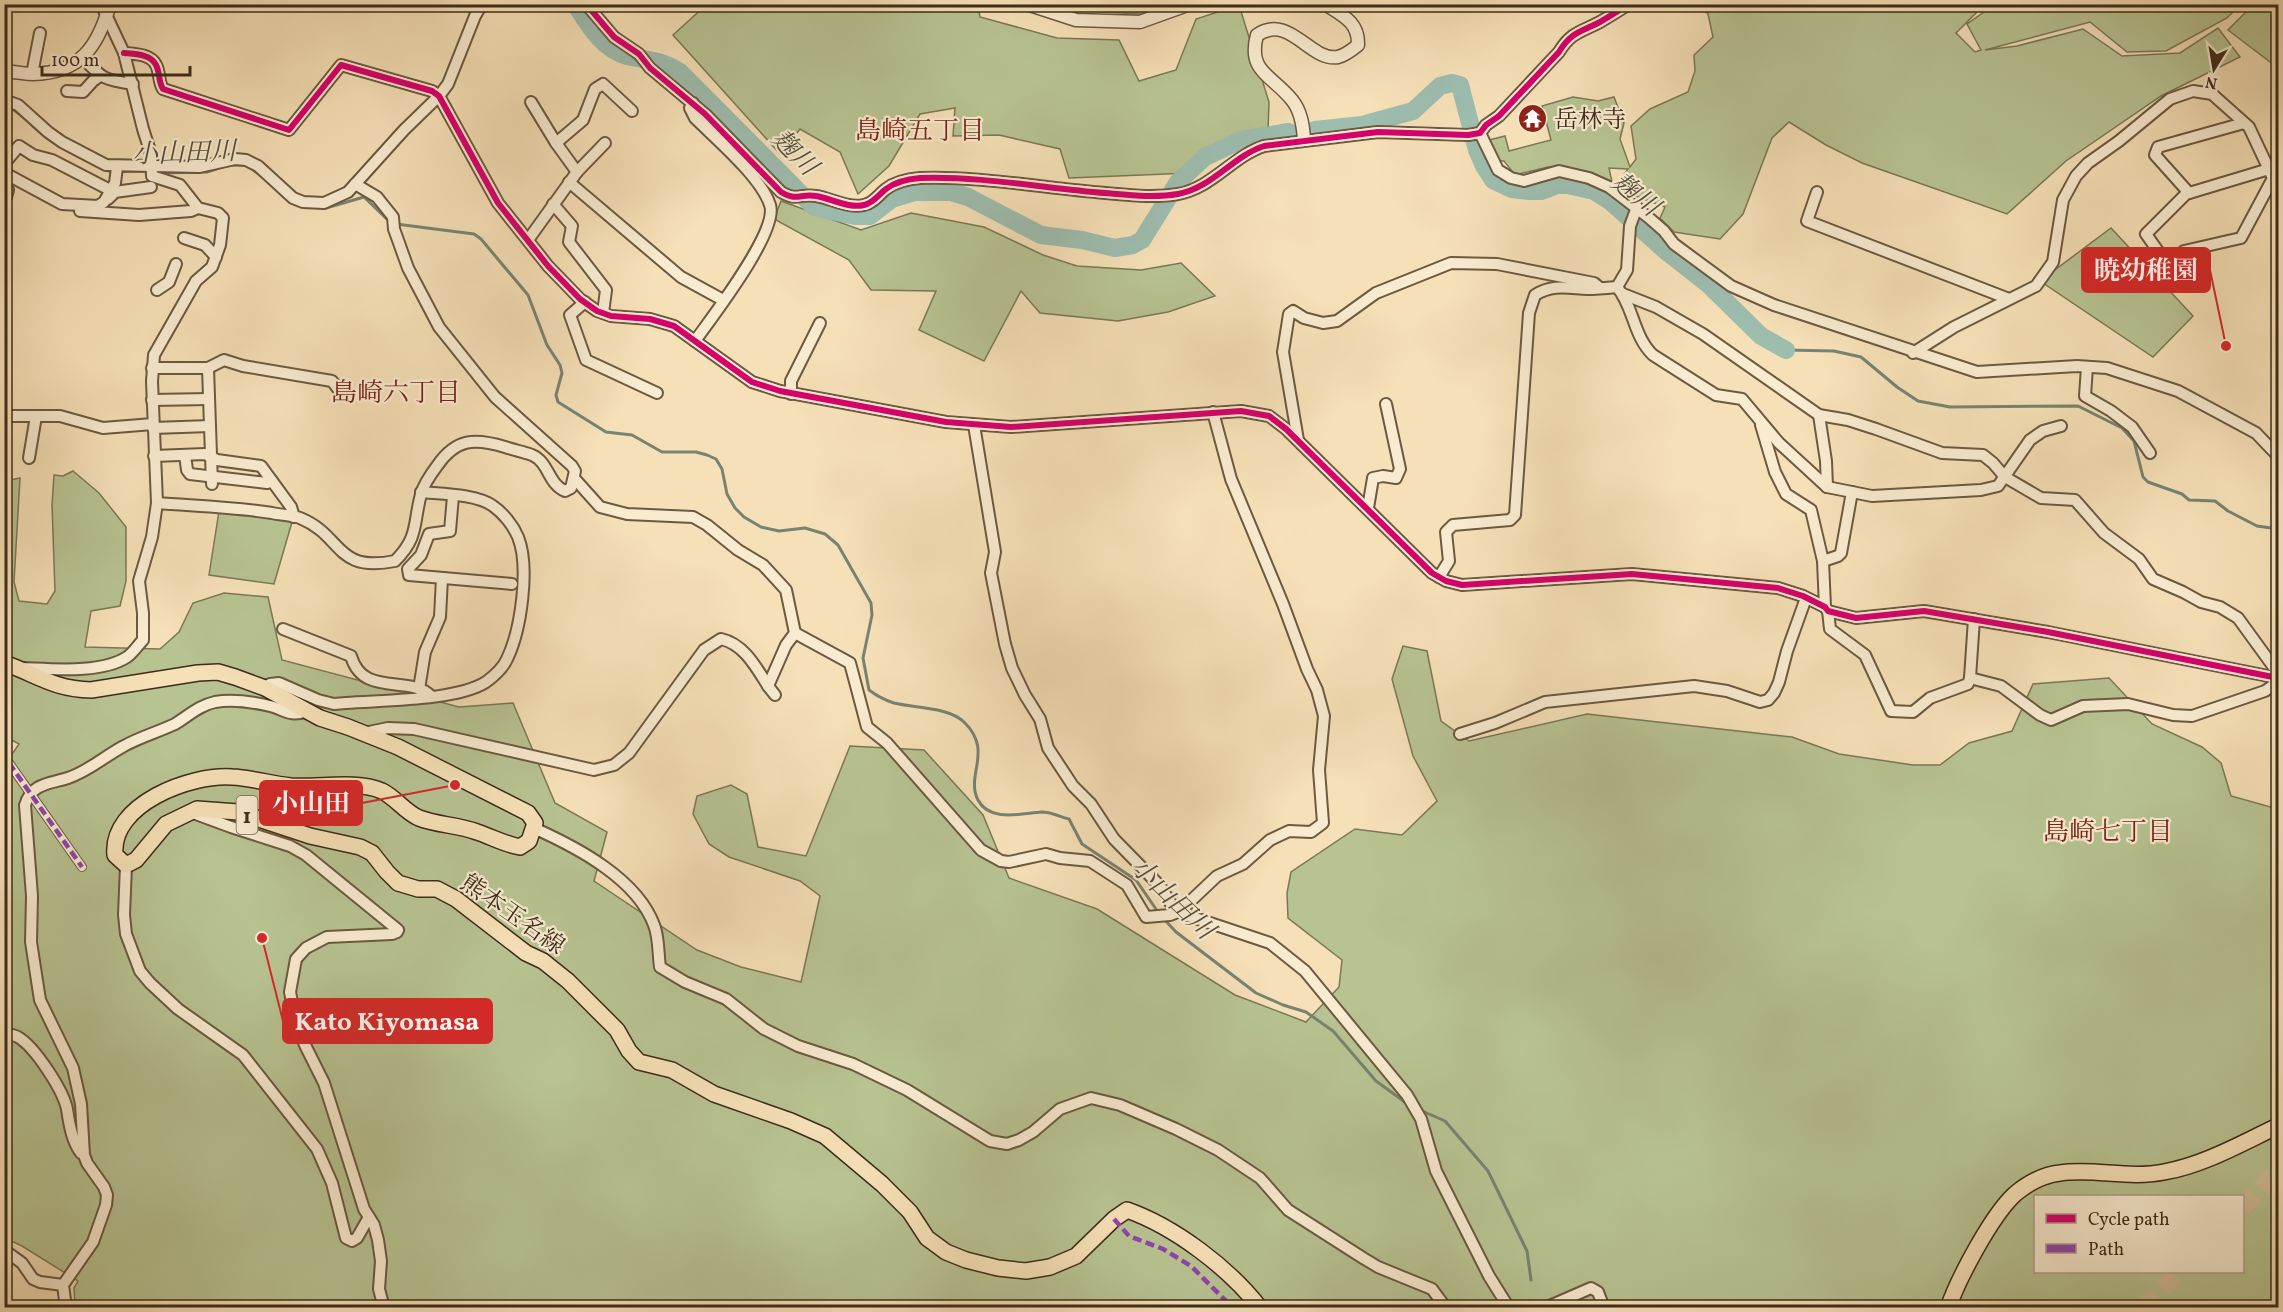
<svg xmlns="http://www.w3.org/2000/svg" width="2283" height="1312" font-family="Vollkorn,'Noto Serif JP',serif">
	<rect width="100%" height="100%" fill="#f6e0b7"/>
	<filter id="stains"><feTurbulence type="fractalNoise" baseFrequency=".00333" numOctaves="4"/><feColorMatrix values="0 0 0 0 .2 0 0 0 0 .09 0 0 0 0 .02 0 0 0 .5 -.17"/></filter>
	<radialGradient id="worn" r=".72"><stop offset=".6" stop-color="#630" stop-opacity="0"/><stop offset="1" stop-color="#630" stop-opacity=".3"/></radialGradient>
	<!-- green -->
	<g fill="#b8c392" stroke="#7a7856" stroke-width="1.5" fill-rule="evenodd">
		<path d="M706 5H978L980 17 1057 38 1119 40 1139 81 1176 70 1196 19 1239 5 1269 102 1268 132 1191 173 1069 178 1060 149 999 135 953 136 955 108 920 114 889 166 858 194 840 152 800 129 780 154 673 35Z"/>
		<path d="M1052 5H1160L1141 14 1083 11Z"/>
		<path d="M1697 5H1984L1956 33 1975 52 1981 50 1967 24 1994 5H2240L2227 18 2166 51 2127 52 2090 22 1985 50 2017 46 2083 29 2122 56 2180 53 2218 28 2240 57 2161 96 2066 161 2007 214 1862 163 1826 145 1789 122 1772 138 1743 214 1720 239 1674 232 1660 218 1665 207 1614 188 1628 169 1609 168 1612 182 1574 169 1548 167 1515 175 1504 161H1497L1489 140 1505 136 1509 151 1551 140 1542 106 1573 97 1598 101 1614 97 1624 123 1620 139 1630 167 1636 159 1631 126 1650 109 1688 92 1695 71 1694 55 1713 37 1708 14Z"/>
		<path d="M2253 5H2278V68L2228 30Z"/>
		<path d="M781 201 861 230 911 213 984 227 1043 255 1077 266 1141 270 1181 263 1215 296 1168 312 1118 321 1040 313 1021 291 984 361 919 330 936 291 871 290 849 260 774 219Z"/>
		<path d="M2111 228 2193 316 2153 357 2040 281Z"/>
		<path d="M73 471 99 493 126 527V581L120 606 91 611 85 647 160 649 179 632 193 603 224 593 268 597 282 660 459 707 513 703 555 803 607 832 594 881 697 950 741 967 801 982 820 896 800 881 729 857 709 844 693 814 697 796 731 785 747 794 758 847 806 856 850 746 924 750 983 815 1009 878 1097 909 1235 995 1306 1022 1339 987 1342 960 1288 918 1287 893 1291 872 1355 829 1402 835 1437 801 1413 756 1392 679 1403 646 1427 651 1441 721 1469 741 1587 714 1792 737 1839 754 1913 765H1940L1969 743 2012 731 2033 684 2109 678 2152 724 2202 747 2221 763 2231 796 2278 809V1307L75 1308 74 1288 78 1281 22 1246 5 1238 4 766 19 744 5 736 4 608 7 606 4 602 5 481 20 478 14 582 19 601 47 604 55 591 52 505 54 475 63 476ZM2036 1196H2242V1272H2036Z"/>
		<path d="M219 511 292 522 274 584 209 575Z"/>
	</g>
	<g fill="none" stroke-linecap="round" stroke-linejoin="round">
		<!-- stream -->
		<g stroke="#778373" stroke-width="3">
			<path d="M7 106C25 115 36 132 53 142"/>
			<path d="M85 160 111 172 142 171"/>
			<path d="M231 165H247L265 179"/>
			<path d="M157 173 207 172 225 166"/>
			<path d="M307 207 326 208 364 197 390 222"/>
			<path d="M396 224 474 234 481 239 528 295 547 345 560 365 562 373 556 395 558 402 606 432 632 435 662 452H696L707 455 716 459 722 469 727 494 735 508 744 517 761 527 779 531 805 528 825 534 838 545 871 603 872 615 863 658 869 690C877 696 884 700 894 703 914 708 949 707 964 722 994 751 965 775 978 800 990 823 1023 813 1042 812 1051 812 1061 817 1069 819L1082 844 1136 880 1158 912"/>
			<path d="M1786 350 1834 351 1861 357 1897 387 1918 401 1950 407 2078 406 2122 428 2134 441 2143 477 2148 482 2182 494 2189 500 2215 501 2228 511 2257 526 2278 529"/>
			<path d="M1164 919 1176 932 1256 993 1283 1005 1306 1012 1333 1031 1376 1081 1409 1105"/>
			<path d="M1420 1110 1445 1121 1488 1171 1527 1251 1531 1280"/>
		</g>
		<!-- river -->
		<g stroke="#9dbdaf" stroke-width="18">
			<path d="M575 4C588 24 602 49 627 56 649 61 660 59 680 72L814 207 855 216H870L892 199 915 192H951L968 197 1041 235 1082 240 1115 248 1133 245 1142 240 1178 182 1205 157 1241 140 1289 132"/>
			<path d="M1315 130 1362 125 1413 111 1440 86 1452 83 1460 85 1477 150 1484 166 1493 180 1512 189 1528 191H1541L1557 185H1568L1594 191 1610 201 1667 252 1709 285 1761 336 1786 350"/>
		</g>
		<!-- motorway-tunnel -->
		<g stroke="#d1bc98" stroke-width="18" stroke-dasharray="18 9" stroke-linecap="butt">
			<path d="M2242 1208 2278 1170"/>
			<path d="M2143 1308 2179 1272"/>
		</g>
		<defs>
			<path id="pedestrian" d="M9 763 82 867"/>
			<g id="minor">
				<path d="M586 4 614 37 639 54 650 68 705 114 781 192C798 202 800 193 816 196 830 198 849 209 864 205 874 203 879 194 886 189 895 182 908 179 920 178 982 176 1043 188 1105 193 1129 195 1154 198 1178 194 1212 188 1233 156 1264 146L1378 132 1468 135 1480 133 1486 125 1499 116 1559 52C1571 32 1581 32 1600 22 1610 16 1620 10 1629 4"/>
				<path d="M124 53C135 54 151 54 156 65 160 72 158 81 163 89L289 130 341 65 432 91 439 96 498 203 548 266 580 299 597 311 611 316 650 319 674 326 752 382 780 391 946 422 1011 427 1241 411 1269 416 1286 429 1432 573 1446 581 1462 585 1632 574 1778 588 1803 596 1825 607 1828 611 1856 618 1924 611 2048 632 2278 678"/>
				<path d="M83 58C102 79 105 80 133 84"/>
				<path d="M32 74 40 33"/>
				<path d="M67 91 83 92 93 81 100 76"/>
				<path d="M4 100 18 105 48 132 62 142 106 165 199 167 235 159 246 160 258 166 293 198 303 202 324 203 348 192 404 130 439 96 448 84 475 16 482 4"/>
				<path d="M531 102 556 143 577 172"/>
				<path d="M693 103 690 108 695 118C716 139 761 177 770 205 779 231 712 317 695 341"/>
				<path d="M1480 133 1498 170 1511 178 1524 181 1559 171 1589 178 1609 187 1648 217 1664 231 1674 244 1731 286 1774 305 1977 372 2077 366 2107 368 2178 391 2256 433 2278 456"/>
				<path d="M556 143 583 120 595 89 603 84 632 111"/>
				<path d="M4 164 19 146 33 155 52 160 110 190"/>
				<path d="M10 176 62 204 98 206 104 202 115 183 117 167"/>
				<path d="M569 182 681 277 723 300"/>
				<path d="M1817 192 1807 221 2009 299"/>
				<path d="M2189 193 2155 155 2158 147 2244 123"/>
				<path d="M108 199 115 192 151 187"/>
				<path d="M4 204 8 190"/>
				<path d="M553 204 572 226 569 242 606 290 603 313"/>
				<path d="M80 211 139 215 191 211 198 208"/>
				<path d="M184 238 205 245 216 257"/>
				<path d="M528 240 577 172 605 143"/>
				<path d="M1617 287C1634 307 1633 336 1653 355L1716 395 1742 399 1779 443 1827 487 1872 496 1981 490 1998 486 2030 440 2043 431 2061 426"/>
				<path d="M1617 287 1627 270 1630 226 1637 207"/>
				<path d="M157 290 169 282 176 264"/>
				<path d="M1623 294 1656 307 1703 334 1819 415 1848 420 1876 429 1942 453 1983 455 1993 463 2005 477 2041 498 2075 500 2104 533 2139 559 2153 579 2183 592 2201 602 2220 607 2238 618 2278 673"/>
				<path d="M585 302 570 315 586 360 657 393"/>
				<path d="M1913 353 1954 327 2036 286 2053 262 2063 200 2076 176 2088 163 2119 141 2170 99 2193 91 2212 94 2249 127 2273 178 2241 238 2184 251 2174 262 2167 264 2146 234 2186 194 2269 169"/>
				<path d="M2087 367 2085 396 2111 411 2132 427 2150 453"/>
				<path d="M152 368H208L224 360 243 366 332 381 342 394"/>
				<path d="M208 368 212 484"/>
				<path d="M791 394V381L820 323"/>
				<path d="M152 400 209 399"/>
				<path d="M1819 415 1826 461 1827 487"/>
				<path d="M8 416H60L103 428 153 424"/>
				<path d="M974 425 995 552 991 573 1005 644 1012 668 1025 695 1040 719 1048 748 1073 786 1091 804 1114 839 1160 886 1173 907 1189 916 1270 943 1305 971 1407 1095 1421 1119 1436 1171 1489 1276 1509 1308"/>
				<path d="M1761 425 1775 472 1786 494 1811 510 1823 561 1825 607"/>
				<path d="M153 428 210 426"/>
				<path d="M1298 440 1283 352 1289 314 1293 311 1304 318 1323 323 1337 321 1376 293 1451 263 1497 264 1594 283 1600 288"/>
				<path d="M185 455 187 470 190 474 267 483 272 481"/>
				<path d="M154 456 205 454 217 460 261 466 291 507 294 517"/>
				<path d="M29 458 36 416"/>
				<path d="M574 478 600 507 627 514 693 517 707 525 738 550 763 565 786 590 795 633 786 645 768 686 775 695"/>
				<path d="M453 496 450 531 429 534 421 555 408 569 409 575 512 584"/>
				<path d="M157 503C195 506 234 507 272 513 281 515 292 515 300 518 344 536 334 573 395 561 419 537 413 524 421 494 424 484 431 474 437 466 456 438 475 438 505 447 514 450 524 452 532 455 549 462 548 484 565 491L571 488 575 471 572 466 495 397 439 327 408 268 394 229 393 217 377 197 355 184"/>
				<path d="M1368 508 1373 478 1383 476 1396 478 1400 469 1386 404"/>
				<path d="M1823 561 1838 556 1841 553 1852 492"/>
				<path d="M1439 577 1449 561 1446 532 1453 525 1510 520 1515 515 1529 313 1535 295C1553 284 1567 288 1587 289 1597 289 1607 288 1617 287"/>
				<path d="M1828 611 1830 629 1865 655 1891 711 1913 712 1930 698 1968 684 1970 678 1974 619"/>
				<path d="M283 629 351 656C363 698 409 674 431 696"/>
				<path d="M795 633 850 663 867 727 887 743 981 850 1001 861 1009 862 1046 854 1060 858 1090 861 1127 885 1146 917 1170 915 1180 911 1217 876 1243 864 1270 840 1289 831 1311 832 1323 823 1319 770 1324 716 1317 690 1307 669 1283 604 1231 479 1213 412"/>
				<path d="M22 668C52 669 101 674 127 657 133 653 138 645 143 640V613L139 581 152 537 157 503 152 381 154 355 196 281 212 267 220 245 223 218 218 213 198 208 180 185 152 176 151 154 143 129 124 53 101 4"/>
				<path d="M1970 678 2001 686 2040 715 2051 720 2083 706 2128 704 2173 715 2192 716 2265 691 2278 682"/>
				<path d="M265 688 270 684 279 683 318 700 334 704 346 703C383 700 456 701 486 682 494 676 503 668 507 659 521 630 530 567 518 537 513 525 503 513 493 506 477 494 441 494 421 492"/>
				<path d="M419 689 425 652 440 617 442 578"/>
				<path d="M364 733 388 728 414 729 594 770 614 765 629 753 704 650 721 639C744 644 756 667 768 686"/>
				<path d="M1460 734 1495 723 1545 702 1694 686 1727 691 1760 702 1768 700 1774 693 1779 682 1787 651 1806 598"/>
				<path d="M193 813 231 827 290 846 306 855 398 930 397 932 392 934 327 937 306 948 296 959 290 992 295 1019 305 1045 324 1083 364 1209 374 1225 378 1240 381 1261 379 1289 384 1308"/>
				<path d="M535 823 536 829C578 848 637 879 654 925 659 937 658 953 660 967L685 982 726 999 764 1029 798 1046 853 1064 907 1090 990 1141 1007 1144 1019 1140 1033 1132 1060 1109 1091 1098 1120 1105 1176 1129 1218 1150 1260 1178 1288 1210 1363 1258 1378 1267 1432 1289 1446 1308"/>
				<path d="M126 865 124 915 126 934 140 971 150 983 178 1009 243 1055 317 1149 332 1183 346 1238 352 1241 357 1238 369 1217"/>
				<path d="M4 1033C9 1034 14 1035 18 1037 35 1047 63 1090 67 1109 69 1123 72 1142 81 1153"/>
				<path d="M4 1250 22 1263 33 1279 40 1282 63 1285"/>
				<path d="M66 1308 63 1285 93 1242 106 1205 107 1195 104 1187 87 1163 84 1155 81 1104 73 1068 40 1000 31 942 32 896 25 805C32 783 49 784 68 778 89 771 105 756 124 746 140 737 158 732 175 724 188 716 200 705 215 702 232 699 253 702 270 706 283 709 292 718 305 711"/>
				<path d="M1545 1308 1591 1288 1598 1292 1604 1308"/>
			</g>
			<g id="tertiary">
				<path d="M1027 4 1076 20 1140 22 1190 4"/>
				<path d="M4 72C14 71 23 74 33 74 80 73 98 47 110 4"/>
				<path d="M1304 139C1303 125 1301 111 1292 100 1272 75 1247 72 1257 35 1290 13 1310 62 1338 57 1346 55 1352 50 1358 45 1359 22 1342 15 1325 4"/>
			</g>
			<g id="primary">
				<path d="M4 663C38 675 53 689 91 690L198 673 218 672 235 677 265 688 320 718 348 727 398 747 528 813 535 823 529 841 520 847C504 844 492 837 477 832 459 825 437 825 419 818 405 812 396 798 382 791 357 780 318 788 291 786 271 784 252 778 232 777 191 774 110 804 115 855L126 865 136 860 166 824 197 809 238 812 310 836 360 847 372 853 387 872 398 883 418 889H437L456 899 526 953 543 961 568 981 617 1030 629 1051 639 1062 672 1070 714 1094 791 1121 825 1136 882 1184 910 1212 927 1238 946 1252 966 1260 998 1268 1026 1271 1050 1267 1076 1256 1114 1219 1127 1210C1175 1227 1229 1268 1260 1308"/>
				<path d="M1948 1308C1959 1277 1992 1215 2015 1194 2028 1183 2043 1175 2060 1173 2094 1168 2128 1179 2164 1172 2204 1165 2242 1143 2278 1126"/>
			</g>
		</defs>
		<!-- pedestrian casing -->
		<use href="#pedestrian" stroke="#6b5941" stroke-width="10"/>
		<!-- minor casing -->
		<use href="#minor" stroke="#6b5941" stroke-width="14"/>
		<!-- tertiary casing -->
		<use href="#tertiary" stroke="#6b5941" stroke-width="15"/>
		<!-- primary casing -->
		<use href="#primary" stroke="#3d2c1a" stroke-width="18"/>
		<!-- pedestrian -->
		<use href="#pedestrian" stroke="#f9ebd0" stroke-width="8"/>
		<!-- minor -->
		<use href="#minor" stroke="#f9ebd0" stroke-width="10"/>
		<!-- tertiary -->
		<use href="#tertiary" stroke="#f9ebd0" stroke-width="12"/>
		<!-- primary -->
		<use href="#primary" stroke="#f6e0b7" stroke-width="15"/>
		<!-- quiet -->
		<g stroke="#8e44ad" stroke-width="4.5" stroke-dasharray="9 4.5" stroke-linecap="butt">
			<path d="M9 763 82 867"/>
			<path d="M1114 1219 1129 1236 1163 1249 1191 1266 1233 1308"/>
		</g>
		<defs>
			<g id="cycleway">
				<path d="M586 4 614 37 639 54 650 68 705 114 781 192C798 202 800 193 816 196 830 198 849 209 864 205 874 203 879 194 886 189 895 182 908 179 920 178 982 176 1043 188 1105 193 1129 195 1154 198 1178 194 1212 188 1233 156 1264 146L1378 132 1468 135 1480 133 1486 125 1499 116 1559 52C1571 32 1581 32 1600 22 1610 16 1620 10 1629 4"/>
				<path d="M124 53C135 54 151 54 156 65 160 72 158 81 163 89L289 130 341 65 432 91 439 96 498 203 548 266 580 299 597 311 611 316 650 319 674 326 752 382 780 391 946 422 1011 427 1241 411 1269 416 1286 429 1432 573 1446 581 1462 585 1632 574 1778 588 1803 596 1825 607 1828 611 1856 618 1924 611 2048 632 2278 678"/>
			</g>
		</defs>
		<!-- cycleway casing -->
		<use href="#cycleway" stroke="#f9ebd0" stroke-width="10"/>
		<!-- cycleway -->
		<use href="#cycleway" stroke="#d6006c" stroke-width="6"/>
	</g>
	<!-- icons -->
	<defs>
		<symbol id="temple-disc" viewBox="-11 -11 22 22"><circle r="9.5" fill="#8f2418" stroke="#f9ebd0"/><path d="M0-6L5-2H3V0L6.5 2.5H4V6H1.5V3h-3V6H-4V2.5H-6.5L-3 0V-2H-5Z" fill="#fff"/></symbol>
	</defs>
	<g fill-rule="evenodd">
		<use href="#temple-disc" x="1516" y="102" width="33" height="33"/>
	</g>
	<g text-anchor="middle" stroke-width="4.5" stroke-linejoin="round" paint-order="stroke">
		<!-- shield labels -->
		<rect fill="#f9ebd0" stroke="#756551" stroke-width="1.5" x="236.5" y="796" width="21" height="38" rx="4.5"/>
		<g font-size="22" font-weight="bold" fill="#3d2c1a">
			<text x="247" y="823">1</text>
		</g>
		<!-- poi labels -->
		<g font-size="24" fill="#3d2c1a" stroke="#f9ebd0" text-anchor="start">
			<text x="1554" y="127">岳林寺</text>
		</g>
		<!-- street labels -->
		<g font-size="24" fill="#3d2c1a" stroke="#f9ebd0">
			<text transform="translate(513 914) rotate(35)" y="8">熊本玉名線</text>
		</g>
		<!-- neighbourhood labels -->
		<g font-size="26" fill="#7a1f14" stroke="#f9ebd0">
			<text x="920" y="139">島崎五丁目</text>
			<text x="396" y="401">島崎六丁目</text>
			<text x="2108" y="840">島崎七丁目</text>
		</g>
		<!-- water labels -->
		<g font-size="26" font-style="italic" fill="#55503f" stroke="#f9ebd0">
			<text transform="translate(184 152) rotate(-2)" y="9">小山田川</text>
			<text transform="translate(795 152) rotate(45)" y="9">麹川</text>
			<text transform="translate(1636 194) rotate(38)" y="9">麹川</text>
			<text transform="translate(1173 898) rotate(44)" y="9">小山田川</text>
		</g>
	</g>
	<!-- callouts -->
	<path fill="none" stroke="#d62828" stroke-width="2" d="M2226 346L2210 270M455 785L362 803M262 938L283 1021"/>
	<g fill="#d62828" stroke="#f9ebd0" stroke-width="2">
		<circle cx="2226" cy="346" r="6"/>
		<circle cx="455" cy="785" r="6"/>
		<circle cx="262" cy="938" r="6"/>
	</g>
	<g fill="#d62828" stroke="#d62828" stroke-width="2">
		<rect x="2082" y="248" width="128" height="44" rx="6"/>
		<rect x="260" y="781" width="102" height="44" rx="6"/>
		<rect x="283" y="999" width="209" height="44" rx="6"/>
	</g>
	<g font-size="26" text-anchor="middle" font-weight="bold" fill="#fff">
		<text x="2146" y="279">暁幼稚園</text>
		<text x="311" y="812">小山田</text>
		<text x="387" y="1030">Kato Kiyomasa</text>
	</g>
	<!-- margin -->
	<rect width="2283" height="1312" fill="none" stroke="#f6e0b7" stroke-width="24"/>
	<rect x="6" y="6" width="2271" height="1300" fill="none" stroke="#3d2c1a" stroke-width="3"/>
	<rect x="12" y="12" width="2259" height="1288" fill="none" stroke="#3d2c1a" stroke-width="1.5"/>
	<!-- legend -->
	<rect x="2034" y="1195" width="210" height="78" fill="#f9ebd0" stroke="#ae9f87" stroke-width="1.5"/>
	<rect x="2046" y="1214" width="30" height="9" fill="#d6006c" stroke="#ae9f87" stroke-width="1.5"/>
	<text x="2088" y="1225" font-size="18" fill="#3d2c1a">Cycle path</text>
	<rect x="2046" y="1244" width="30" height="9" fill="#8e44ad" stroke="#ae9f87" stroke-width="1.5"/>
	<text x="2088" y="1255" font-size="18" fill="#3d2c1a">Path</text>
	<!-- north arrow -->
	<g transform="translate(2214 69) rotate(191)" stroke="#f9ebd0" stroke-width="4.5" paint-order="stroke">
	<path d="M0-4.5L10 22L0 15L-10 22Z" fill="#3d2c1a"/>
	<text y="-9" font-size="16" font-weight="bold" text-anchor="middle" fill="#3d2c1a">N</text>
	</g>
	<!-- scale -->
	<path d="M42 66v9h148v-9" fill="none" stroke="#3d2c1a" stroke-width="3"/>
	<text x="51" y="66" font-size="18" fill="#3d2c1a" stroke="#f9ebd0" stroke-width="4.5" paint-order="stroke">100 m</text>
	<rect width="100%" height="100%" filter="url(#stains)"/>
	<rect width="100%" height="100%" fill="url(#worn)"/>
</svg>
